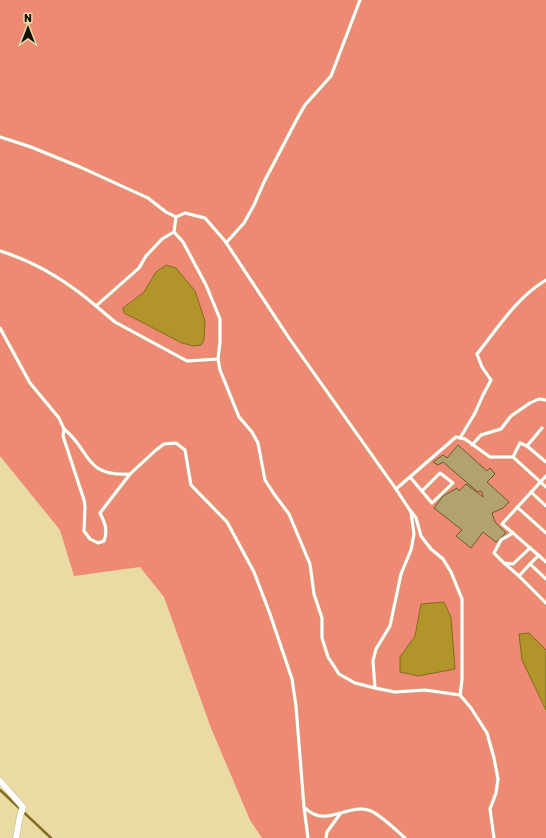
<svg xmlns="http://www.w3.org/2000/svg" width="546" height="838" font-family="Rubik,sans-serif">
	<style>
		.green { fill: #ee8973 }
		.water { fill: #b1942a; stroke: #826c1d }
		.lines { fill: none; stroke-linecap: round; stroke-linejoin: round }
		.stream { stroke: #826c1d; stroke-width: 2.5 }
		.building { fill: #b2a26f; stroke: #6a5b29 }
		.lane-casing { stroke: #c2b27e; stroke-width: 4 }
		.street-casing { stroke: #c2b27e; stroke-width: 7 }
		.lane { stroke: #fff; stroke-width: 3 }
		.street { stroke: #fff; stroke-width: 6 }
	</style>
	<rect width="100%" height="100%" fill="#eadaa4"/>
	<!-- green -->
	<path class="green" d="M0 0H546V838H262L250 820 211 728 164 597 140 567 74 576 60 530 0 456Z"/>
	<!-- water -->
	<g class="water">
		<path d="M166 265 176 268 195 291 205 321 204 340 201 345 194 346 182 343 124 313 123 308 144 292 156 272Z"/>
		<path d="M444 602 451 617 455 669 418 676 400 672V657L415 636 421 604Z"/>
		<path d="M529 633 546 650V710L522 660 519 634Z"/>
	</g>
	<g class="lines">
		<!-- stream -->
		<path class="stream" d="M0 790 51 838"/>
	</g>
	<!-- building -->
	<path class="building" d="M458 445 487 471 490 468 495 474 487 482 509 502 503 508 492 513 495 522 506 533 496 542 483 532 471 548 456 536 462 530 434 508 443 496 457 488 459 491 466 484 483 497 482 492 480 491 478 492 443 462 438 465 433 462 443 455 447 458Z"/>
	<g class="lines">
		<!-- lane casing -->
		<g class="lane-casing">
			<g id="lane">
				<path d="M0 137 31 147 80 167 148 198 166 212 176 217"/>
				<path d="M174 232 162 239 146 256 139 268 96 306 115 322 187 361 218 359"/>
				<path d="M226 243 244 223 254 205 264 182 297 119 305 105 331 76 360 0"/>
				<path d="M0 251C36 262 68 282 96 306"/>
				<path d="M0 328 30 383 59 418 64 429"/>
				<path d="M542 428 527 446 546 462"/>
				<path d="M460 438 475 413 483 395 491 380 482 367 477 354C498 328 516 298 546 280"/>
				<path d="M472 445 481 435 501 429 511 416 530 403 539 399 546 400"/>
				<path d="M513 457 520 443 527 446"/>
				<path d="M130 474C83 477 91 450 64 429L63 436 84 500 85 506 84 531 90 539 98 543 104 541C108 530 105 523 100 513L130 474 156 450 164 444 176 443 185 450 191 485 227 522 254 572 270 614 292 679 296 706 304 807"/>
				<path d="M410 477 432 503 453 483 440 473 422 491"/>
				<path d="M396 489 456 437 465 439 490 457H513L546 487"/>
				<path d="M531 492 546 506"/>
				<path d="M517 507 546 533"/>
				<path d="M513 533 502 524 546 476"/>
				<path d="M530 548 513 564 504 563 494 553 501 540 513 533C524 543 535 552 546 562"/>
				<path d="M539 555 530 564 546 579"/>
				<path d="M504 563 519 576"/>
				<path d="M530 564 519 576 546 603"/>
				<path d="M375 688 355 683 339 674 328 657 322 638V618L314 594 310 564 289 514 274 494 265 480 258 443 252 432 239 417 220 370 218 359 220 342V319L206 285 183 242 174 232 176 217 185 213 205 218 225 241 289 338 396 489 411 512 414 534 411 550 401 574 390 626 376 649 373 661 375 688 395 692 425 690 460 695 462 680V599L451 572 443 559 431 549 421 536 416 518 410 510"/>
				<path d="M460 695 471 708 487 733 494 758 498 779 496 793 490 809 494 838"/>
				<path d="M308 838 304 807C325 829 346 804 368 810 378 812 397 831 405 838"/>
				<path d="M326 838 327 832 340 814"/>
			</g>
		</g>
		<!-- street casing -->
		<g class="street-casing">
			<path id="street" d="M0 781 23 807 20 816 16 838"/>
		</g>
		<!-- lane -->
		<use href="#lane" class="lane"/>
		<!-- street -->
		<use href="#street" class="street"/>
	</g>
	<!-- north arrow -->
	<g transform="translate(28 28)" stroke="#eadaa4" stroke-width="3" paint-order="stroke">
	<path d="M0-3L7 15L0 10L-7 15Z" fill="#161000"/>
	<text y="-6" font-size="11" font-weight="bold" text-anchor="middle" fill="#161000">N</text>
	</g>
</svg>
